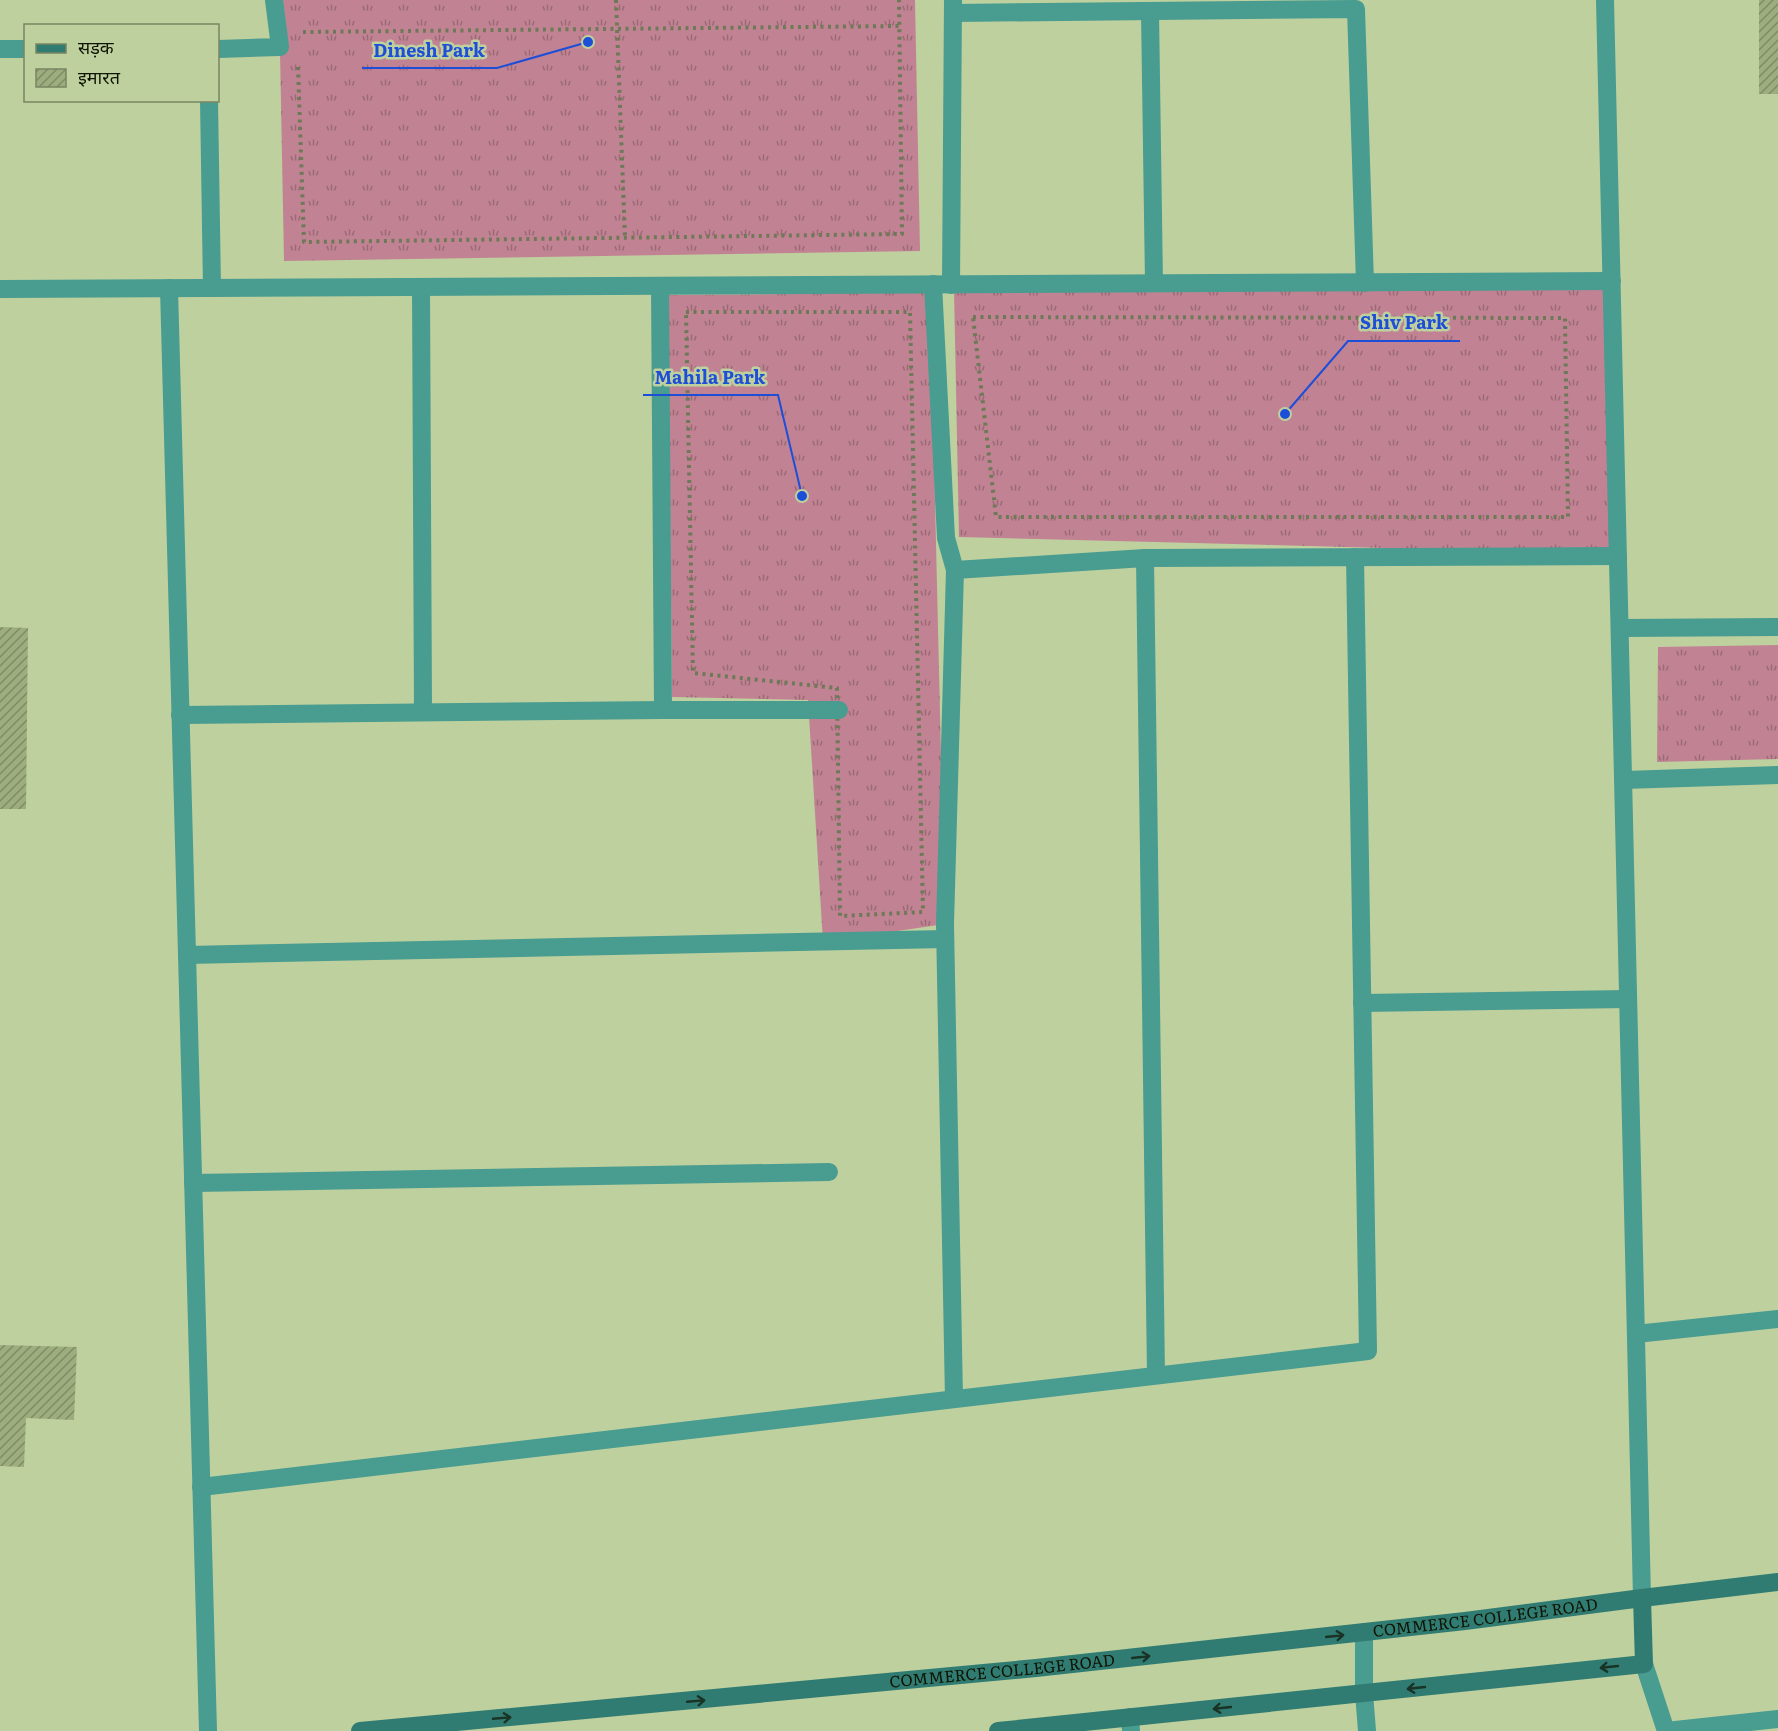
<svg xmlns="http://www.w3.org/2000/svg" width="1778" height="1731" font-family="Literata,'Noto Sans Devanagari',serif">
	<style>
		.grass { fill: url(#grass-tufts) }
		.building { fill: url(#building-hatch) }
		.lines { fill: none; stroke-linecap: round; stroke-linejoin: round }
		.path { stroke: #6e7957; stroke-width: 4; stroke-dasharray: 3 4.5; stroke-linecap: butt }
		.street { stroke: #489c90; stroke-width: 18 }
		.secondary { stroke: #317c72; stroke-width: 18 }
		.oneway { stroke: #193324 }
		.labels { text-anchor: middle; stroke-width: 5; stroke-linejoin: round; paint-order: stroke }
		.street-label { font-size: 16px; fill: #0f1403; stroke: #bfd09f }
		.leader { fill: none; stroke: #1d4ed8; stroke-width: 2 }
		.callout-dot { fill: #1d4ed8; stroke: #bfd09f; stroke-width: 2 }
		.callout-label { font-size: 18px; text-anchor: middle; font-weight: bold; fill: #1d4ed8; stroke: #bfd09f; stroke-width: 5; stroke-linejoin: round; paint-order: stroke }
	</style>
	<defs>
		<pattern id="grass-tufts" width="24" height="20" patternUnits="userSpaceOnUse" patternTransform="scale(1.5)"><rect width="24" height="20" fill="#c18393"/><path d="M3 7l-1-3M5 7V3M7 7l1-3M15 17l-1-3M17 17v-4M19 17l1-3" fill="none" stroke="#9b6a76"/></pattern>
		<pattern id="building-hatch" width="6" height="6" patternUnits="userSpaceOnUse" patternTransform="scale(1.5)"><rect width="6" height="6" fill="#9dad7e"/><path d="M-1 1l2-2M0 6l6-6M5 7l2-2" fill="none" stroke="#7e8c65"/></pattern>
	</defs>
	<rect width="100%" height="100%" fill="#bfd09f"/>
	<!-- grass -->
	<g class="grass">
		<path d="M279 0H915L920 251 284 261Z"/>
		<path d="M1609 283 1616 554 959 537 954 290Z"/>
		<path d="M930 288 945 924 823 942 808 700 672 697 668 295 793 294Z"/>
		<path d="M1778 645V759L1657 762 1658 647Z"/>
	</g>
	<!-- building -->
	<g class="building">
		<rect x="1759" y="0" width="19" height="94"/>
		<path d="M0 627 28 628 26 809H0Z"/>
		<path d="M0 1345 77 1347 74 1420 26 1418 24 1467 0 1466Z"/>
	</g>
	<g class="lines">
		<!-- path -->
		<g class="path">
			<path d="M616 0 625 238"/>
			<path d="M303 32 899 26"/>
			<path d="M298 67 304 242 902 234 899 0"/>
			<path d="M686 312H910L923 912 840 916 837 688 693 673Z"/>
			<path d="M973 317 1565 318 1568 517H996Z"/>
		</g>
		<!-- street -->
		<g class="street">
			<path d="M1605 0 1642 1598"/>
			<path d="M1150 11 1154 283"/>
			<path d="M953 13 1356 9 1365 283"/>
			<path d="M0 49H26"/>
			<path d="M218 49 280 47 274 0"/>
			<path d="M209 100 212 288"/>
			<path d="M933 284 946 538 955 570 945 924 954 1399"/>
			<path d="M951 285 953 0"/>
			<path d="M660 286 663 710"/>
			<path d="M421 287 423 712"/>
			<path d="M169 288 208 1731"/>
			<path d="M0 289 1612 281"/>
			<path d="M1145 558 1156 1375"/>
			<path d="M955 570 1145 558 1618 556"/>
			<path d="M1620 628 1778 627"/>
			<path d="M180 715 663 710H839"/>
			<path d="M1624 780 1778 775"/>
			<path d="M187 955 945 939"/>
			<path d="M1362 1003 1628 999"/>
			<path d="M193 1183 829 1172"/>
			<path d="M1636 1334 1778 1319"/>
			<path d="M201 1487 1368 1351 1355 557"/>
			<path d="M1364 1632V1693L1367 1731"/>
			<path d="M1644 1664 1666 1731 1778 1719"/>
			<path d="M1130 1717 1131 1731"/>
		</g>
		<!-- secondary -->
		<g class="secondary">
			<path id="s1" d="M360 1731 1036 1668 1465 1621 1642 1598 1778 1582"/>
			<path d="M998 1731 1644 1664 1642 1598"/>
		</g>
	</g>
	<!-- one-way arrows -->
	<defs><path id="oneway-shaft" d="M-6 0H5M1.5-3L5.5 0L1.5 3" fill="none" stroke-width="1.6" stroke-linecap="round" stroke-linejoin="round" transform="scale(1.5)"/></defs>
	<g class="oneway">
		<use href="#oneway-shaft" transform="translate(1335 1636) rotate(-6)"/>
		<use href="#oneway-shaft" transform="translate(1141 1657) rotate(-6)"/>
		<use href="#oneway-shaft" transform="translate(1609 1667) rotate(174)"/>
		<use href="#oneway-shaft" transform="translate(1416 1688) rotate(174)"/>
		<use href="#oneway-shaft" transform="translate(696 1701) rotate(-5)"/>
		<use href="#oneway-shaft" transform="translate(1222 1708) rotate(174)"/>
		<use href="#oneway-shaft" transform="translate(502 1718) rotate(-5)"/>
	</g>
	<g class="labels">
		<!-- street labels -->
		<g class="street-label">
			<text dy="6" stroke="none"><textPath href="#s1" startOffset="1131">COMMERCE COLLEGE ROAD</textPath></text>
			<text dy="6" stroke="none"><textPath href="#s1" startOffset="645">COMMERCE COLLEGE ROAD</textPath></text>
		</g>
	</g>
	<!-- callouts -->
	<path class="leader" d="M588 42L497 68H362M1285 414L1348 341H1460M802 496L778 395H643"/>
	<g class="callout-dot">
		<circle cx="588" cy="42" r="6"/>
		<circle cx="1285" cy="414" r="6"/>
		<circle cx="802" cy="496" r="6"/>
	</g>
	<g class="callout-label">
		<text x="429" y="57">Dinesh Park</text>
		<text x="1404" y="329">Shiv Park</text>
		<text x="710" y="384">Mahila Park</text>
	</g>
	<!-- legend -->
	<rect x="24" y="24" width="195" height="78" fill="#bfd09f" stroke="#798561" stroke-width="1.5"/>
	<rect x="36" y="44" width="30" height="9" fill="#317c72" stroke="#798561" stroke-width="1.5"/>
	<text x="78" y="54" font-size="18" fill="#0f1403">सड़क</text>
	<rect x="36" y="69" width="30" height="18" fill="url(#building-hatch)" stroke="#798561" stroke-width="1.5"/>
	<text x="78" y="84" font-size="18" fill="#0f1403">इमारत</text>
</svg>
